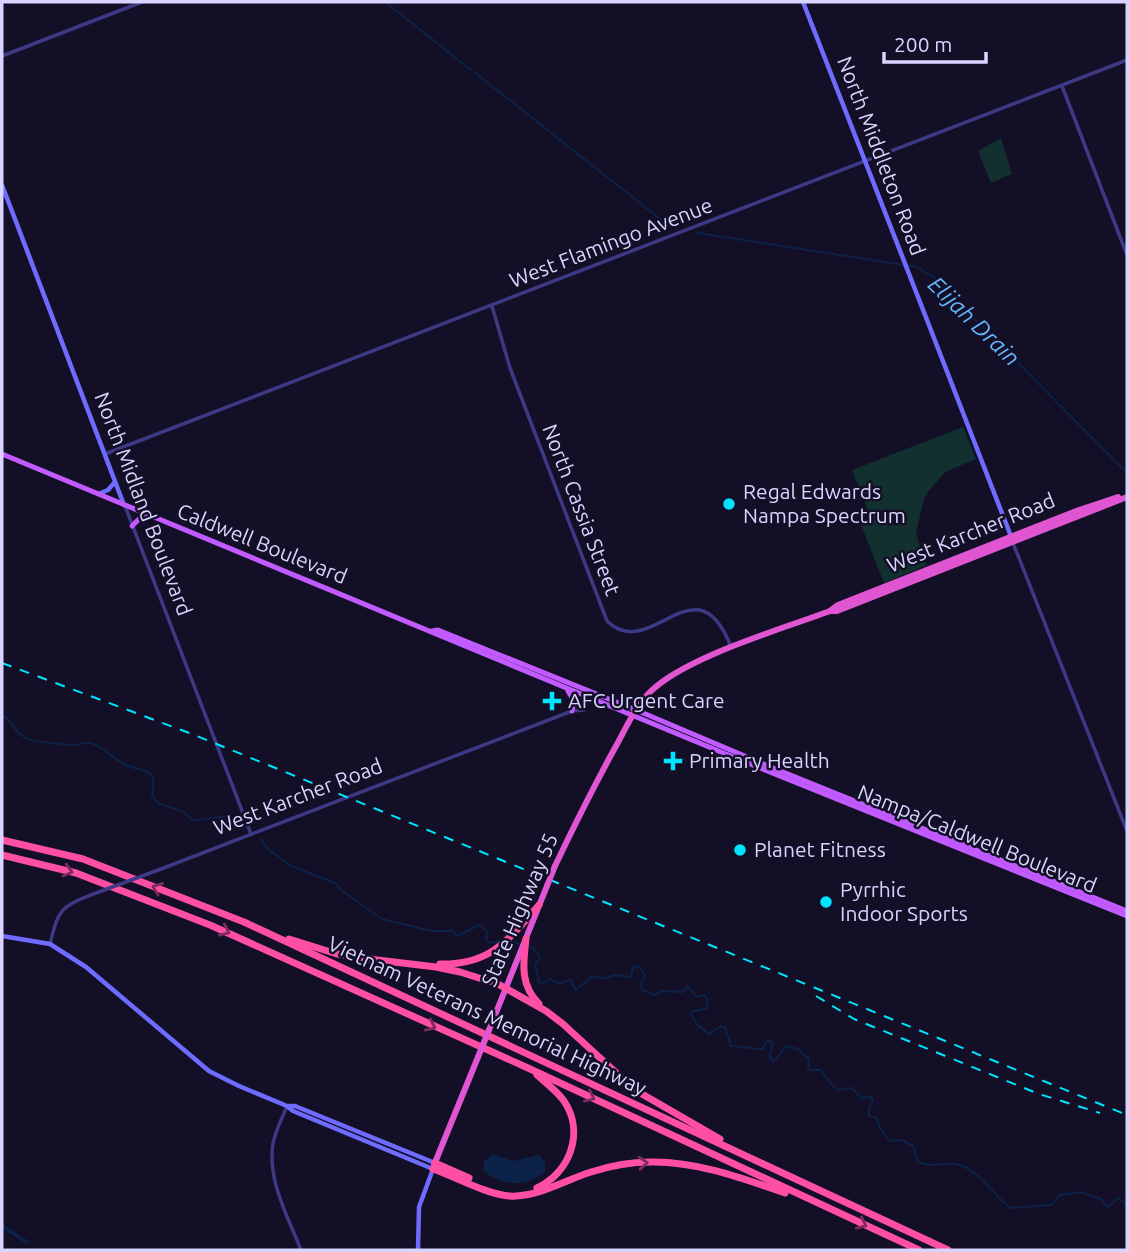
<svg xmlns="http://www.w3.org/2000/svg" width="1129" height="1252" font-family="Ubuntu,sans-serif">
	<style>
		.green { fill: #12302f }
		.water { fill: #0c2248 }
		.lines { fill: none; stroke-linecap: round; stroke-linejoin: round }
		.stream { stroke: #0c2248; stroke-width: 2 }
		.canal { stroke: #0c2248; stroke-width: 3.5 }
		.tertiary { stroke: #3d3a85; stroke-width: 3.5 }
		.secondary { stroke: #6f6bff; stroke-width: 4.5 }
		.primary { stroke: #c25bff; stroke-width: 5 }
		.trunk { stroke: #e055d1; stroke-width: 6 }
		.motorway { stroke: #ff4fa3; stroke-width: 7 }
		.rail { stroke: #00e5ff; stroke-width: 2; stroke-dasharray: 10 9; stroke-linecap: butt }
		.tertiary-bridge { stroke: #3d3a85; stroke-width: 3.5 }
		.trunk-bridge { stroke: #e055d1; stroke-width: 6 }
		.oneway { stroke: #7d2c5e }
		.poi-dot { fill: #00e5ff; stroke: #130f26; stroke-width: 2.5 }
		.labels { text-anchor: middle; stroke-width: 5; stroke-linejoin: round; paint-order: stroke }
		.street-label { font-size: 21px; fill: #d9d4ff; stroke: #130f26 }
		.poi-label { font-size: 21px; fill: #d9d4ff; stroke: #130f26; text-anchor: start }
		.water-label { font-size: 23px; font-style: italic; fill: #62b6ff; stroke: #130f26 }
	</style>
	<rect width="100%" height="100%" fill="#130f26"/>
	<!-- green -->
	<g class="green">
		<path d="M1001 138 1012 174 991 183 978 151Z"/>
		<path d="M963 427 976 459 945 472 927 493 923 502 916 534 927 565 884 583 861 525 872 520 852 470Z"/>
	</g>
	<!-- water -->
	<path class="water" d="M493 1154 513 1161 539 1155 545 1162V1171C529 1187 501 1187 484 1171V1161Z"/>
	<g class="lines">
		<!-- stream -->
		<g class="stream">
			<path d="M385 2 471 70"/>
			<path d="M474 72 664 222 671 225"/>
			<path d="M698 233 917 267 933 277 1127 473"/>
			<path d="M2 716 6 717C11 723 17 733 24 737 33 743 62 744 73 745 79 745 84 742 90 743 104 746 110 757 122 763 144 775 158 763 152 797L160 804 182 811 193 820C211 821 233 807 243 830"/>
			<path d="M261 839 268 849 291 866 335 883 341 890 382 919 431 931H453L457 936 479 925 488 932 486 940 490 943 500 941"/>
			<path d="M509 941 521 944"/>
			<path d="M529 946 536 951 540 959 535 964 539 982 542 984 550 979 560 984 570 979 576 990 591 977 604 978 615 975 631 977 633 968 636 966 640 967 645 976 641 982 642 990 655 995 662 991 683 992 688 986 697 997 705 995 708 1003 707 1008 691 1012C692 1022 702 1029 709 1034L721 1026 725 1027 731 1046C742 1046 751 1049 762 1049L767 1041H771L773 1045 769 1056 774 1062 786 1046 798 1049 809 1059 808 1070H820C827 1076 830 1084 837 1090L852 1088 861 1098 871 1097 873 1101 869 1108V1116L877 1118 879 1127 890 1141 902 1140 913 1146 918 1162C934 1168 942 1162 955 1164 980 1169 992 1194 1010 1208L1050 1205 1053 1204 1059 1195 1080 1192 1101 1199 1108 1207 1118 1198 1127 1204"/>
		</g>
		<!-- canal -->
		<path class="canal" d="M2 1226 27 1242"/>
		<!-- tertiary -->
		<g class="tertiary">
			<path d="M2 56 142 2"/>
			<path d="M1062 86 1127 255"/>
			<path d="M492 306 510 368 607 621C651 664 696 557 731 647"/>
			<path d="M105 454 1127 60"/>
			<path d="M125 506 251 834"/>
			<path d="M1013 543 1127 831"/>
			<path d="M161 869 572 711 584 710"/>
			<path d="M50 944C59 907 61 907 96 893"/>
			<path d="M287 1106C282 1118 276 1130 273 1143 267 1180 288 1217 301 1250"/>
		</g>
		<!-- secondary -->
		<g class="secondary">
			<path d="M803 2C874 181 942 360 1012 539"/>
			<path d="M2 185 124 505"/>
			<path d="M98 494 108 490 115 482"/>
			<path d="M2 936 50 944 86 967 209 1071 239 1086 287 1106 293 1111 433 1169 419 1207 418 1250"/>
			<path d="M288 1106H295L435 1163"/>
		</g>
		<!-- primary -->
		<g class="primary">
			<path d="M2 454 738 759 1127 916"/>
			<path d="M132 526 141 517 146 516"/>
			<path d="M432 631 438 630 636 710 773 768 1127 911"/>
			<path d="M568 691 574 701 572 711"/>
		</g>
		<!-- trunk -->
		<g class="trunk">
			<path d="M830 611 838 605 1079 510 1118 497"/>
			<path d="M555 866C574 826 594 786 616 746 626 728 635 707 650 692 685 657 782 629 830 611H837L1127 497"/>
			<path d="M489 1030 547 886"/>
			<path d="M434 1165 478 1057"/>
		</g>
		<!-- motorway -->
		<g class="motorway">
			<path d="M2 840 83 859 244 922 948 1250"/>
			<path d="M2 855 76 873 210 925 528 1068 919 1250"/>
			<path d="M289 939 337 954 372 959"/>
			<path d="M526 939C523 964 520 985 539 1004"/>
			<path d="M369 959 436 967 460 972 498 984 546 1011 563 1024 635 1090 720 1139"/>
			<path d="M440 964C491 965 508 940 539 905"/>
			<path d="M537 1075C546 1083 557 1091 564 1101 585 1132 570 1173 537 1188"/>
			<path d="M435 1163 469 1178"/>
			<path d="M433 1169C456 1177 486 1194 509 1196 537 1198 565 1180 591 1172 610 1166 630 1162 650 1162 696 1161 742 1178 785 1193"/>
		</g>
		<!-- rail -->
		<g class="rail">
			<path d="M2 663 192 734 1127 1115"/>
			<path d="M816 996 854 1019 1039 1094 1100 1113"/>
		</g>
		<!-- tertiary-bridge -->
		<path class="tertiary-bridge" d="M96 893 161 869"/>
		<!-- trunk-bridge -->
		<g class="trunk-bridge">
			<path d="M547 886 555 866"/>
			<path d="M478 1057 489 1030"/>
		</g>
	</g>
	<!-- one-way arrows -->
	<defs><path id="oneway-chevron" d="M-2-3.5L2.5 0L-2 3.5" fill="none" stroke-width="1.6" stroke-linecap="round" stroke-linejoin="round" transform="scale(1.75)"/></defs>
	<g class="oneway">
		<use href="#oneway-chevron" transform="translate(68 871) rotate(15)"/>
		<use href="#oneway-chevron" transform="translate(157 888) rotate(-159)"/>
		<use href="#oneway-chevron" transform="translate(225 931) rotate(25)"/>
		<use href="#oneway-chevron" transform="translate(431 1026) rotate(24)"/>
		<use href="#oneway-chevron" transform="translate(590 1097) rotate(25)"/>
		<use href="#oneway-chevron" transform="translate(643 1163) rotate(-4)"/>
		<use href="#oneway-chevron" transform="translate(862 1224) rotate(25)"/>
	</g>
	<!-- markers -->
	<g class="poi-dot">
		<circle cx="729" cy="504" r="7"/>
		<path d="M548.5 690.5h7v7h7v7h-7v7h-7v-7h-7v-7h7z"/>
		<path d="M669.5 750.5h7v7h7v7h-7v7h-7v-7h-7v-7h7z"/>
		<circle cx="740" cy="850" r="7"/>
		<circle cx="826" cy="902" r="7"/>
	</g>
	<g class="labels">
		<!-- street labels -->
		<g class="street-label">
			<text transform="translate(881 156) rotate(69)" y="7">North Middleton Road</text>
			<text transform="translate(611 243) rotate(-21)" y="7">West Flamingo Avenue</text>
			<text transform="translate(143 504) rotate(69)" y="7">North Midland Boulevard</text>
			<text transform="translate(581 510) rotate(69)" y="7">North Cassia Street</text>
			<text transform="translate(971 533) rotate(-22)" y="7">West Karcher Road</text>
			<text transform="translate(262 544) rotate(22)" y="7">Caldwell Boulevard</text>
			<text transform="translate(298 797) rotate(-21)" y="7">West Karcher Road</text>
			<text transform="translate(977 839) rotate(22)" y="7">Nampa/Caldwell Boulevard</text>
			<text transform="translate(520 910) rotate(-67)" y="7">State Highway 55</text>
			<text transform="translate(487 1016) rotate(25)" y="7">Vietnam Veterans Memorial Highway</text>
		</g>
		<!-- poi labels -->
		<g class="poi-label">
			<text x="743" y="499">Regal Edwards<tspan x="743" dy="24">Nampa Spectrum</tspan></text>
			<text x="568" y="708">AFC Urgent Care</text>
			<text x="689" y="768">Primary Health</text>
			<text x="754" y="857">Planet Fitness</text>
			<text x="840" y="897">Pyrrhic<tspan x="840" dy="24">Indoor Sports</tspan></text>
		</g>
		<!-- water labels -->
		<g class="water-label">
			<text transform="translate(974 321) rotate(44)" y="8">Elijah Drain</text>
		</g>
	</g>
	<!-- border -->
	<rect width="1129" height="1252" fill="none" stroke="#d9d4ff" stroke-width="7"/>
	<!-- scale -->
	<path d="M884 52v10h102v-10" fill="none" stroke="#d9d4ff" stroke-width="3.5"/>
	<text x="894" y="52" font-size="21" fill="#d9d4ff" stroke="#130f26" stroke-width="5" paint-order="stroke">200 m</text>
</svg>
